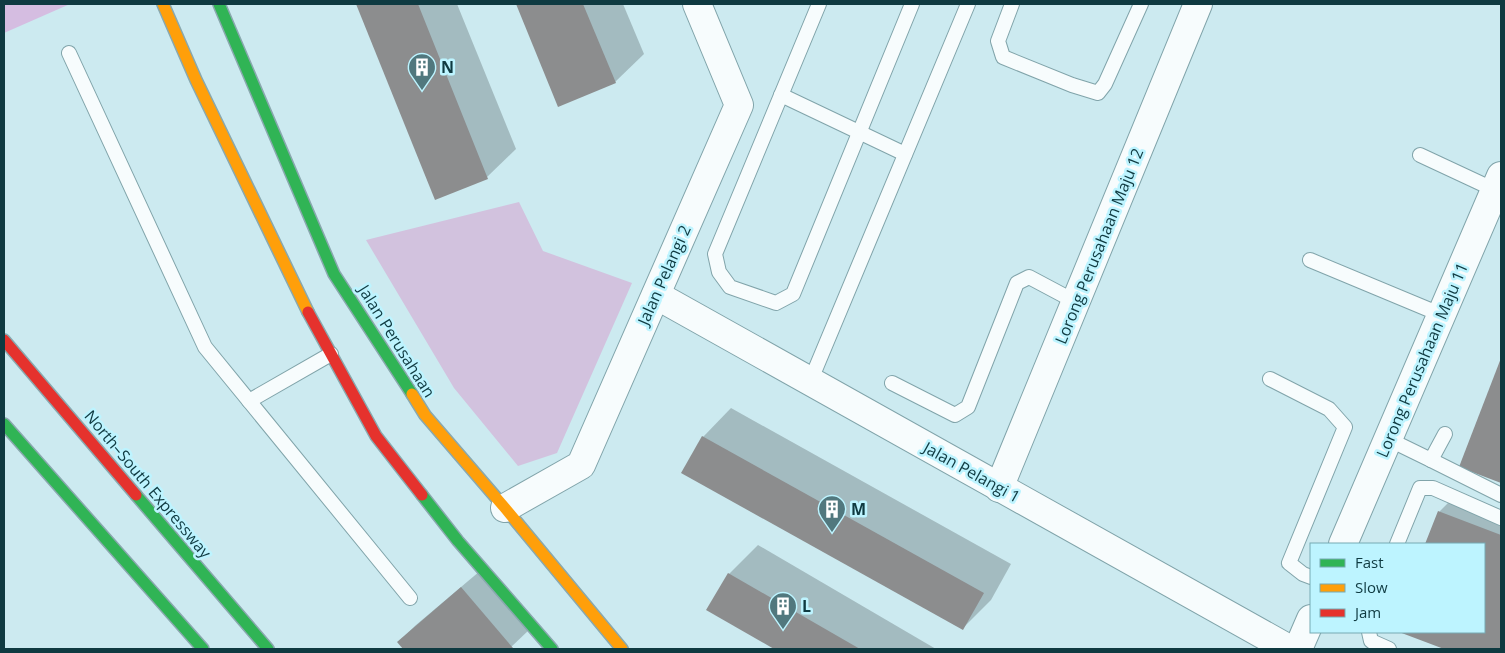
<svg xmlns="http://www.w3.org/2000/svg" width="1505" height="653" font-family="'Open Sans',sans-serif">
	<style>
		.green { fill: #d2c2de }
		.forest { fill: #d5bde1 }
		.shadow { fill: #0003 }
		.building { fill: #8c8d8e }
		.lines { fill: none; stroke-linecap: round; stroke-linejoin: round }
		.lane-casing { stroke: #81a4aa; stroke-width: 16 }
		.street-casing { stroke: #81a4aa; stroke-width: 30 }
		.fast-casing { stroke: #89a8ae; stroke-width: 14 }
		.slow-casing { stroke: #89a8ae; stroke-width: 14 }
		.jam-casing { stroke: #89a8ae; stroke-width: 14 }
		.lane { stroke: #f7fcfd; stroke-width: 14 }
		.street { stroke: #f7fcfd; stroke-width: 28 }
		.fast { stroke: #30b455; stroke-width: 11 }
		.slow { stroke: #ff9f0a; stroke-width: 11 }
		.jam { stroke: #e5322d; stroke-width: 11 }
		.labels { text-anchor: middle; stroke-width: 5; stroke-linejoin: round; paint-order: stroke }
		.poi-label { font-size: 16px; font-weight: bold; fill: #0f3a41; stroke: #bdf4ff; text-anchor: start }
		.street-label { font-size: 16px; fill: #0f3a41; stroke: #bdf4ff }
	</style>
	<rect width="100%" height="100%" fill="#cceaf0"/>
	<!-- green -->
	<path class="green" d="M519 202 543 251 632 283 557 453 518 466 454 388 366 240Z"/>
	<!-- forest -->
	<path class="forest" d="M4 4H70L4 33Z"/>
	<!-- shadow -->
	<g class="shadow">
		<path d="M357 4H457L516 149 487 177 436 198Z"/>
		<path d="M517 4H623L644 54 615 82 559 105Z"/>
		<path d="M1501 361V482L1460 466Z"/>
		<path d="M731 408 1011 564 991 600 963 628 703 437Z"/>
		<path d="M1457 494 1501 511V649H1448L1402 632H1484V544H1427L1440 511Z"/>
		<path d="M758 545 936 649H776L708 609 729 574Z"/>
		<path d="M480 571 530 629 509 649H404L398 642 416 625Z"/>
	</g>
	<!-- building -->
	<g class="building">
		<path d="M356 4H418L488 179 435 200Z"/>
		<path d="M516 4H583L616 83 558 107Z"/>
		<path d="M1501 358V483L1459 467Z"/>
		<path d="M702 436 984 593 963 630 681 473Z"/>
		<path d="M1438 511 1501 535V649H1444L1399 632H1484V544H1425Z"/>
		<path d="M728 573 860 649H774L706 610Z"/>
		<path d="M461 587 513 648 511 649H403L397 642Z"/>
	</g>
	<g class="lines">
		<!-- lane casing -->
		<g class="lane-casing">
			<g id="lane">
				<path d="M819 4 715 254 719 272 730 287 776 303 793 294 912 4"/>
				<path d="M1012 4 998 41 1003 57 1072 85 1098 93 1105 84 1141 4"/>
				<path d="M69 53 205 347 410 598"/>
				<path d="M781 95 905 154"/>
				<path d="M1420 155 1495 190"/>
				<path d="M1310 260 1442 315"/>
				<path d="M1270 379 1329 409 1345 427 1289 563 1303 574 1311 577"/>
				<path d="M810 382 968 4"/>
				<path d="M892 383 955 415 968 407 1017 283 1029 277 1076 302"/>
				<path d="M249 401 331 354"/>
				<path d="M1388 439 1431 460 1445 434"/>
				<path d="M1431 460 1501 495"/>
				<path d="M1397 544 1420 488H1433L1501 518"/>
				<path d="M1369 632 1371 641 1389 649"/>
			</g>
		</g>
		<!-- street casing -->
		<g class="street-casing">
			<g id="street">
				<path d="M656 295 1289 649"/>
				<path d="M999 488 1198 4"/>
				<path d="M505 508 581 465 739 105 697 4"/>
				<path d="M1343 544 1501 176"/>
				<path d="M1298 649 1311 619"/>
			</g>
		</g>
		<!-- fast casing -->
		<g class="fast-casing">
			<g id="fast">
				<path d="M219 4 334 274 412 394"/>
				<path d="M4 424 203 649"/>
				<path d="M136 495 268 649"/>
				<path d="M422 495 458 541 552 649"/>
			</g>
		</g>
		<!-- slow casing -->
		<g class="slow-casing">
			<g id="slow">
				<path d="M163 4 196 80 308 312"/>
				<path d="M412 394 425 415 505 508 622 649"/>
			</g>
		</g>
		<!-- jam casing -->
		<g class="jam-casing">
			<g id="jam">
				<path d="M308 312 376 436 422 495"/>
				<path d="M4 340 136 495"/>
			</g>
		</g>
		<!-- lane -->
		<use href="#lane" class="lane"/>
		<!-- street -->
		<use href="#street" class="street"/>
		<!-- fast -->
		<use href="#fast" class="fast"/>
		<!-- slow -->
		<use href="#slow" class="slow"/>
		<!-- jam -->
		<use href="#jam" class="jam"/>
	</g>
	<!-- icons -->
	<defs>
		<g id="building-pin" transform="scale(1.4375)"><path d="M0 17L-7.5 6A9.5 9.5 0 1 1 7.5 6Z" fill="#51787e" stroke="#bdf4ff"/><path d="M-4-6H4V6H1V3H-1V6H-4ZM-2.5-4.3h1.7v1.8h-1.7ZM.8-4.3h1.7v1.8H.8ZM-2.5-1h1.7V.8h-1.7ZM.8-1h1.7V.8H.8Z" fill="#fff"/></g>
	</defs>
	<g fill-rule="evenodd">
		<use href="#building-pin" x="422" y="67"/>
		<use href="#building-pin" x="832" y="509"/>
		<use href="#building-pin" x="783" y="606"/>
	</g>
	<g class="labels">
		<!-- poi labels -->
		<g class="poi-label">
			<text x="441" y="73">N</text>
			<text x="851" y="515">M</text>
			<text x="802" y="612">L</text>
		</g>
		<!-- street labels -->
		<g class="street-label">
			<text transform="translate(1099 246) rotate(-68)" y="6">Lorong Perusahaan Maju 12</text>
			<text transform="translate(664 275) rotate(-66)" y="6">Jalan Pelangi 2</text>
			<text transform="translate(397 341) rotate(58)" y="6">Jalan Perusahaan</text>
			<text transform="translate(1422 360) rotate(-67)" y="6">Lorong Perusahaan Maju 11</text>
			<text transform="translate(972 472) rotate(29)" y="6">Jalan Pelangi 1</text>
			<text transform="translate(148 484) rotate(50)" y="6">North–South Expressway</text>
		</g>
	</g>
	<!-- border -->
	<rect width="1505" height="653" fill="none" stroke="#0f3a41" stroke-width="10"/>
	<!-- legend -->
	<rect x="1310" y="543" width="175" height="90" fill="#bdf4ff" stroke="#77aab3"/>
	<rect x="1320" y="559" width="25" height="8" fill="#30b455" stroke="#77aab3"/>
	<text x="1355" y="568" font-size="15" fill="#0f3a41">Fast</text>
	<rect x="1320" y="584" width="25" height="8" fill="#ff9f0a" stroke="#77aab3"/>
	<text x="1355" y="593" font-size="15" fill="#0f3a41">Slow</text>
	<rect x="1320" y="609" width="25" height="8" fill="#e5322d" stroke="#77aab3"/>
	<text x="1355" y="618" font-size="15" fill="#0f3a41">Jam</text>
</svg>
